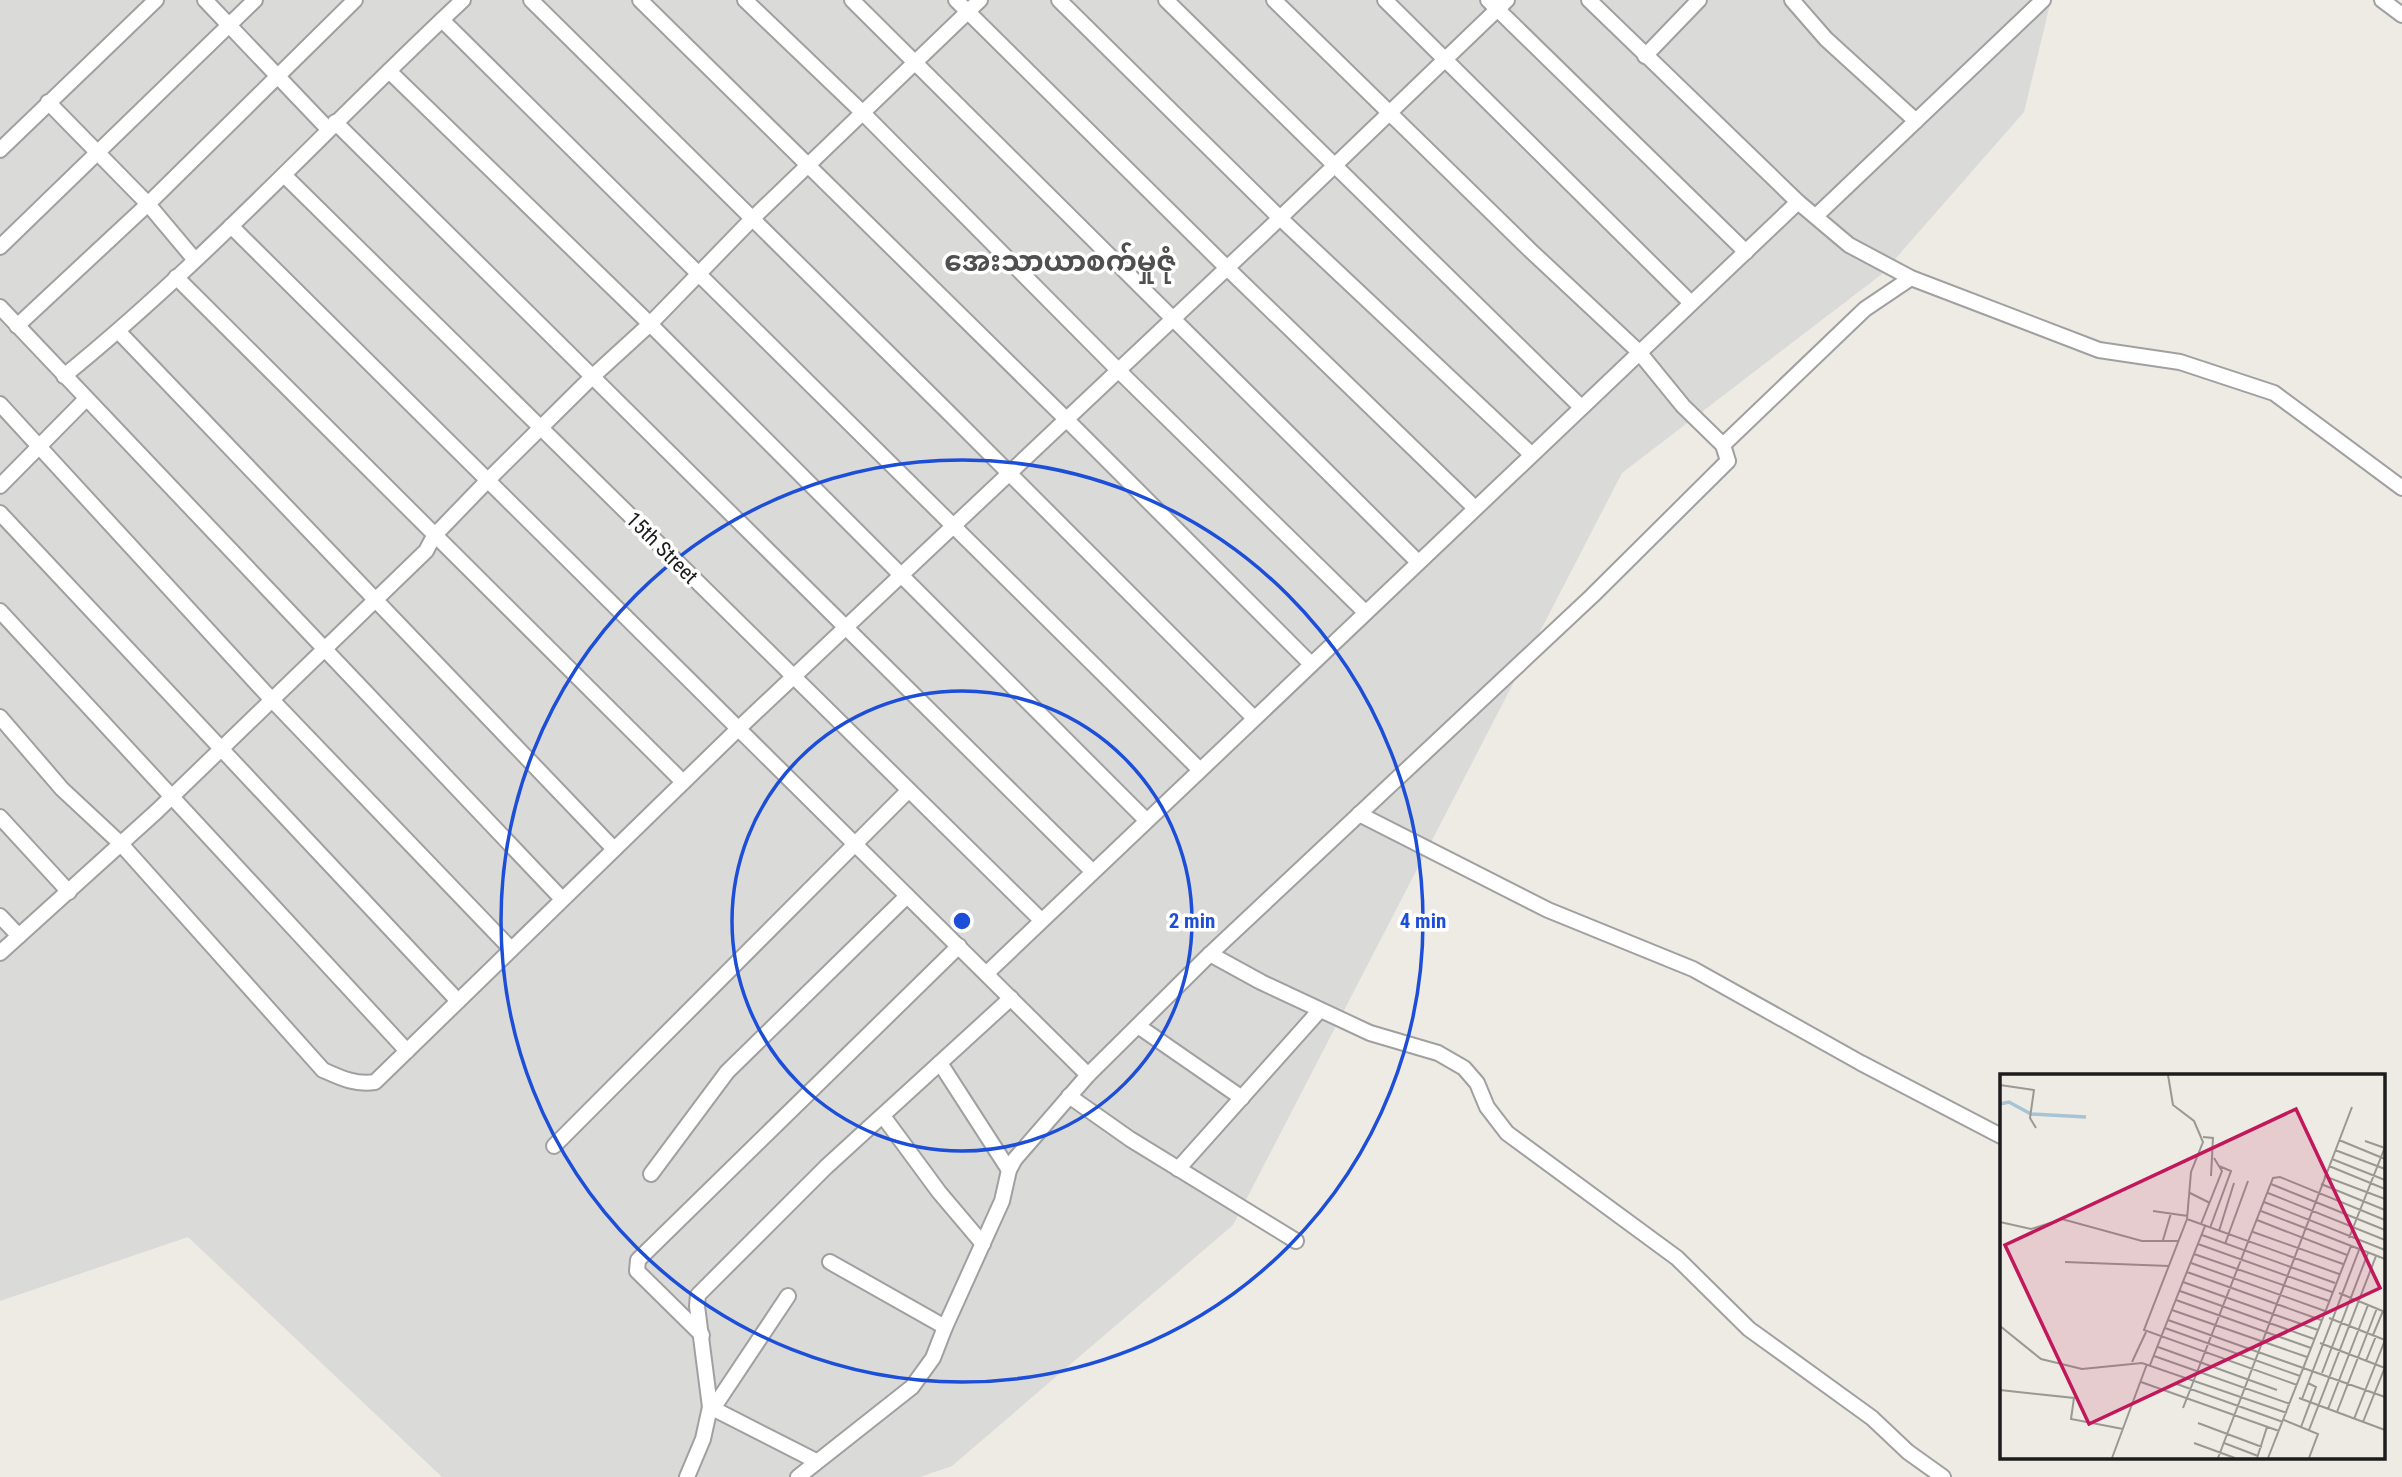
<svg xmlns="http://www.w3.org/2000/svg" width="2402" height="1477" font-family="'Roboto Condensed','Noto Sans Myanmar',sans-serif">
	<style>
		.residential { fill: #dadad9 }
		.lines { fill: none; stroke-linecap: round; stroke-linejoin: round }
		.minor-casing { stroke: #a0a0a0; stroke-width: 18 }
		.minor { stroke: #fff; stroke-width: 14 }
		.ring { fill: none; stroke: #1d4ed8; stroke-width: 3.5 }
		.labels { text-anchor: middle; stroke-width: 7; stroke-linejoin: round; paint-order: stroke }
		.street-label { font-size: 21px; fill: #1c1c1c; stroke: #fff }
		.district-label { font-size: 28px; font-weight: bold; fill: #4f4f4f; stroke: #fff }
		.inset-river { fill: none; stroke: #a7c4d6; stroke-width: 3.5 }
		.inset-road { fill: none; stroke: #999893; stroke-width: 2 }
		.view { fill: #c2185b; fill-opacity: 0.15; stroke: #c2185b; stroke-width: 3.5 }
		.inset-edge { fill: none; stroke: #1c1c1c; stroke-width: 3.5 }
		.centre { fill: #1d4ed8; stroke: #fff; stroke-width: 3.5 }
		.ring-label { font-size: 21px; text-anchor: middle; font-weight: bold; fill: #1d4ed8; stroke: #fff; stroke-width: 7; stroke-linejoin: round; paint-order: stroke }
	</style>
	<rect width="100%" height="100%" fill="#edebe3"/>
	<!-- residential -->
	<path class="residential" d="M0 0H2051L2024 112 1882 274 1622 473 1233 1225 952 1466 920 1477H442L188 1237 0 1301Z"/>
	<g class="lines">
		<!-- minor casing -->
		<g class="minor-casing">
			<g id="minor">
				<path d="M205 0 328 129"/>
				<path d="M531 0 949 413 1254 718"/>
				<path d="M640 0 1066 419 1311 664"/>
				<path d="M745 0 862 112 1118 370 1365 612"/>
				<path d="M852 0 1418 562"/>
				<path d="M956 0 1226 267 1475 508"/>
				<path d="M1059 0 1280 218 1531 454"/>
				<path d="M1166 0 1581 407"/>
				<path d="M1385 0 1691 303"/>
				<path d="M1488 0 1746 252"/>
				<path d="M1589 0 1798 202 1849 245 1911 278 2099 350 2180 362 2274 393 2402 488"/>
				<path d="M1792 0 1826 39 1916 121"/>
				<path d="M2382 0 2402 15"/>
				<path d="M442 20 1199 769"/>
				<path d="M1645 56 1699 0"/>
				<path d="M389 71 650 324 1146 820"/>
				<path d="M48 102 148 204 195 260"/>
				<path d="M335 122 1092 871"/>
				<path d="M0 150 156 0"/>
				<path d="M284 175 1041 920"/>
				<path d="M1816 216 2043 0"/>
				<path d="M231 226 1088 1075"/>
				<path d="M0 247 255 0"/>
				<path d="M176 277 683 782"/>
				<path d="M0 307 562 899"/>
				<path d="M17 326 148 204 355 0"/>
				<path d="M119 332 614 849"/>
				<path d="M64 376C206 261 329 125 463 0"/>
				<path d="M0 404 272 700 511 949"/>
				<path d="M1723 445 1865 309 1911 278"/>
				<path d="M0 486 86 399"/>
				<path d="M0 513 458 1001"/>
				<path d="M0 611 407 1051"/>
				<path d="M0 717 62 789 121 844 323 1070C341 1078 355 1085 375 1082L738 729 1280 218 1507 0"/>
				<path d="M1359 814 1548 910 1693 969 1861 1063 2001 1136"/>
				<path d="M0 817 69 892"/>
				<path d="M0 916 19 936"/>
				<path d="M0 953 157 811 426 551 434 536 489 479 592 377 650 324 752 219 980 0"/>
				<path d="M1210 954 1261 982 1370 1033 1438 1053 1464 1068 1477 1083 1487 1107 1507 1133 1677 1258 1749 1329 1872 1418 1908 1452 1943 1477"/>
				<path d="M987 973 1798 202"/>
				<path d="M1138 1026 1242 1098"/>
				<path d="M940 1063 1009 1170"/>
				<path d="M1069 1096 1130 1139 1296 1241"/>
				<path d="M883 1116 939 1192 983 1244"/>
				<path d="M554 1146 908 791"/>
				<path d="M1178 1169 1320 1010"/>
				<path d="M651 1174 727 1072 907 896"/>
				<path d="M830 1262 945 1327"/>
				<path d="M702 1335 637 1271 638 1260 959 946"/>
				<path d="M710 1407 718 1401 788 1296"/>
				<path d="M710 1407 816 1461"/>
				<path d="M687 1477 703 1439 710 1407 697 1306 698 1295 826 1167 1011 998"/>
				<path d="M798 1477 912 1387 933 1358 945 1327 1002 1201 1009 1170 1015 1159 1088 1075 1210 954 1592 596 1728 461 1723 445 1683 406 1639 352 1532 252 1274 0"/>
			</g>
		</g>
		<!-- minor -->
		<use href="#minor" class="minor"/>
	</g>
	<!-- distance rings -->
	<g class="ring">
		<circle cx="962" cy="921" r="230"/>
		<circle cx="962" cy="921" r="461"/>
	</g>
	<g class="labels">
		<!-- street labels -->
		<g class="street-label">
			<text transform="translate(662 548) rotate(45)" y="7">15th Street</text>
		</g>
		<!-- district labels -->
		<g class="district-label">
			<text x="1060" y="271">အေးသာယာစက်မှုဇုံ</text>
		</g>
	</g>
	<!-- overview -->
	<g transform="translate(2000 1074)">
		<rect width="385" height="385" fill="#edebe3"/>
		<path class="inset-river" d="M0 30 9 28 31 40 86 43"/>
		<path class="inset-road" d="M168 1 173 31 194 47 203 68 191 98 187 145 144 256 297 311M0 11 34 16 30 44 36 54M203 63 213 64 211 102M339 66 385 85M365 67 385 74M335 76 385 95M332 85 385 106M329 92 385 115M324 102 385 125M271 110 385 156M321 110 385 136M190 119 210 129M268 119 385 166M264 128 385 176M153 137 188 142M261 137 385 185M187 145 339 200M257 146 347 181M0 148 31 155 62 145 142 167H179M201 150 222 97 214 84M210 154 231 97 219 92M219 157 234 109M253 158 343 190M202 161 335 209M349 164 385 73M163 166 171 139M198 170 332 218M225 170 248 107M194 180 329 227M65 188 169 192M191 189 325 237M187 198 321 246M183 208 318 256M180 217 314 265M339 219 385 238M176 226 311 274M172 236 307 283M329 244 385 266M168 246 385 323M0 252 41 285 82 295 142 289 287 339M165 254 300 302M373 261 383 237M320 269 385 294M158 273 277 316M154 282 290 330M366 287 376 262M132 288 146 258M150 291 205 152M322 299 368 179M141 308 279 357M174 309 283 348M0 316 74 324 71 345 123 355M299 324 385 356M302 325 359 176M183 334 273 104 280 103 385 146M328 335 368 231M337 338 377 234M354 345 385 266M284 346 318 360 309 384M363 348 385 293M198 349 262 373M301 353 316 313 308 309M309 356 376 182M194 369 235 384M224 369 258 382M112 384 147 290M218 384 352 33M257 384 267 353M268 384 351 172"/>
		<path class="view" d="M296 35 380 214 89 350 5 171Z"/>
		<rect width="385" height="385" class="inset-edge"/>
	</g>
	<circle cx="962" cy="921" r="10" class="centre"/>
	<g class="ring-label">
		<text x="1192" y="928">2 min</text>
		<text x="1423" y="928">4 min</text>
	</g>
</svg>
